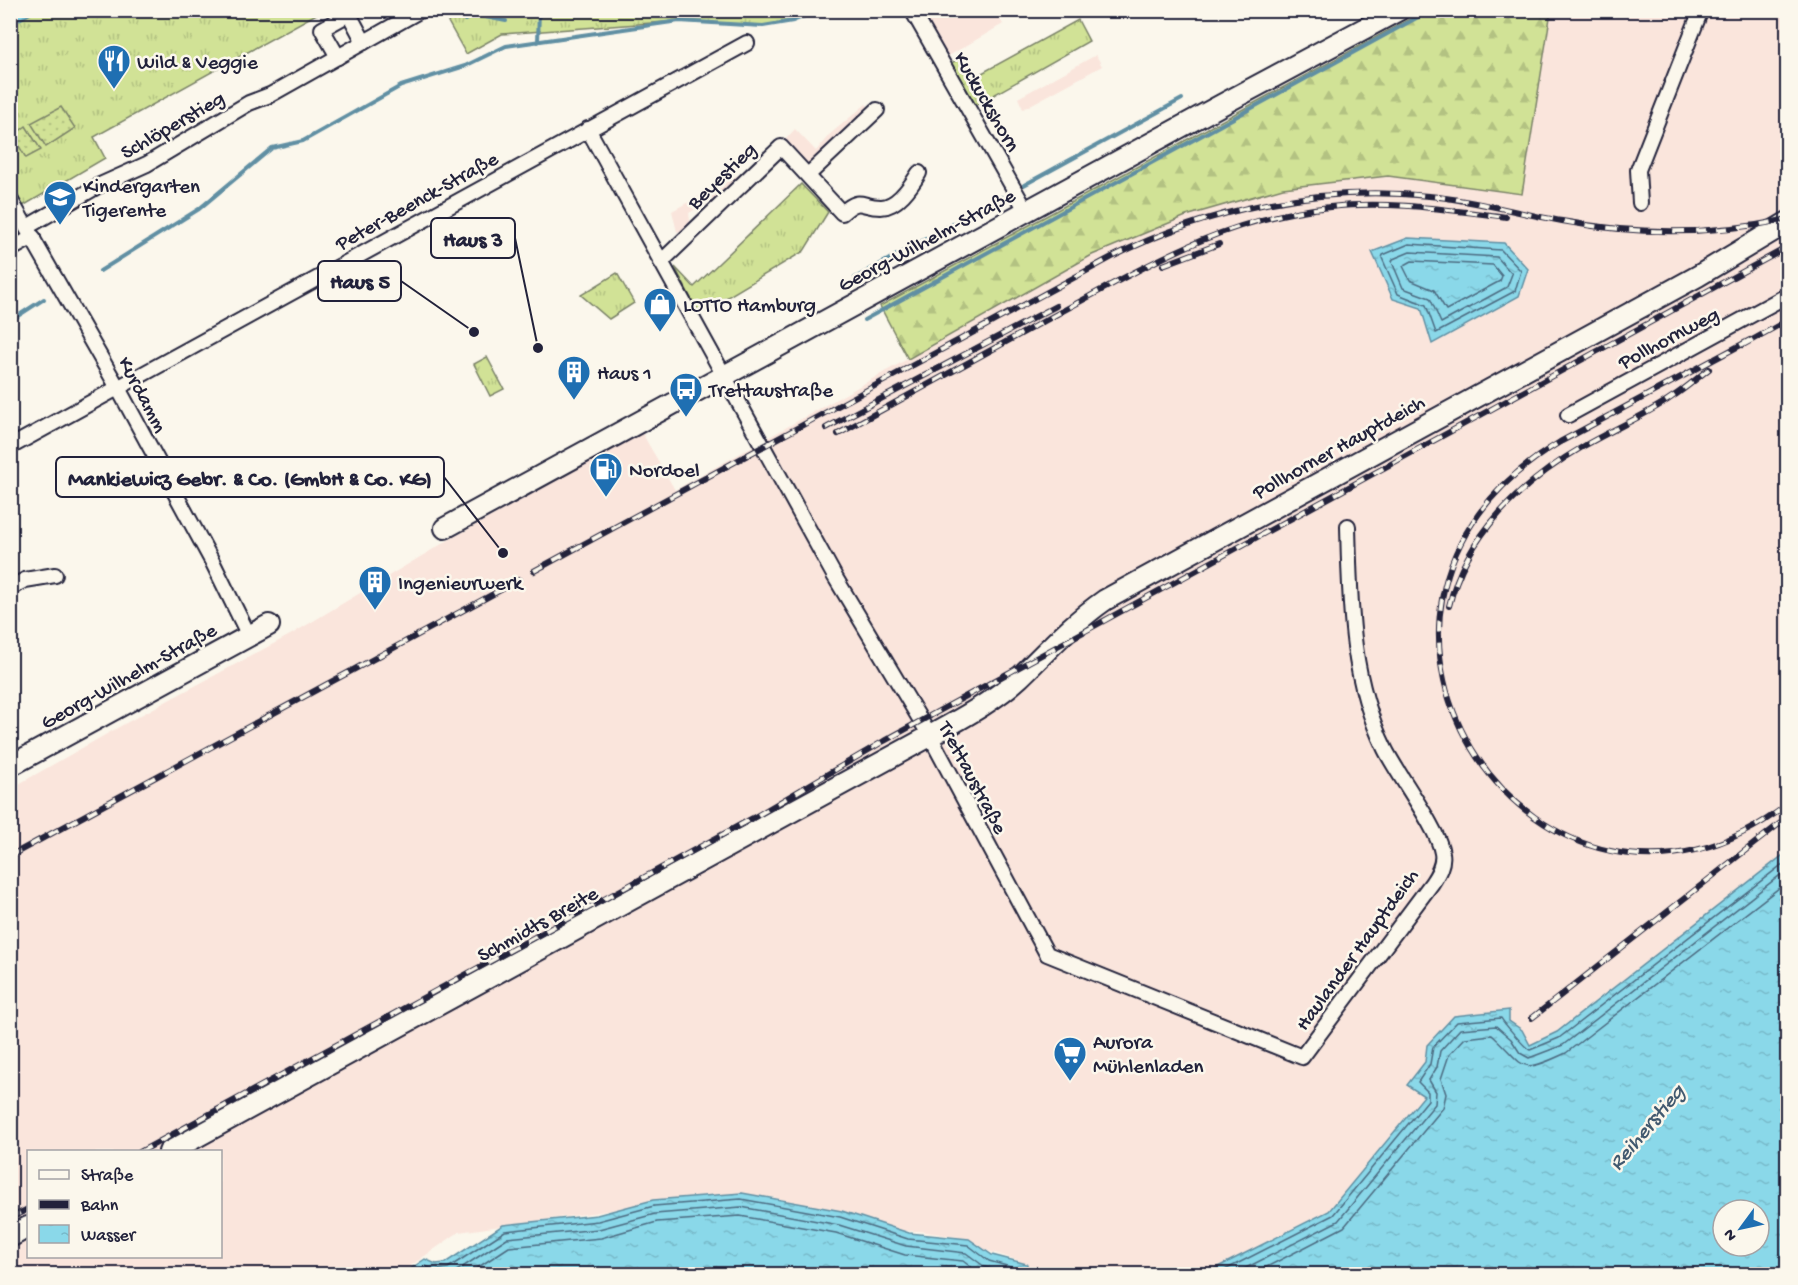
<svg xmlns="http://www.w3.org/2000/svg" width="1798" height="1285" font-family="'Gochi Hand',sans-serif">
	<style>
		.built { fill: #fae5dc; fill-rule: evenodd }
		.grass { fill: url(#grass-tufts); stroke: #7a8268; stroke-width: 1.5 }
		.forest { fill: url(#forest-firs); stroke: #7a8268; stroke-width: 1.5 }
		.garden { fill: url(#garden-dots); stroke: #7a8268; stroke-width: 1.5 }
		.water { fill: url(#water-ripples); stroke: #608fa3; stroke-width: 1.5; fill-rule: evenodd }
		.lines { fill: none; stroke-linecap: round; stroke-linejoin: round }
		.shore { stroke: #4c6b81; stroke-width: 1.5 }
		.stream { stroke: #608fa3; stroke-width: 4 }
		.minor-casing { stroke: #22223b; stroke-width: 18 }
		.secondary-casing { stroke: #22223b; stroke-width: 24 }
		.minor { stroke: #fbf7ec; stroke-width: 14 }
		.secondary { stroke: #fbf7ec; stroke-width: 20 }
		.rail-casing { stroke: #22223b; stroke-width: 6 }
		.rail { stroke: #fbf7ec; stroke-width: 4; stroke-dasharray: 11; stroke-linecap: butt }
		.labels { text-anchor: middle; stroke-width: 5; stroke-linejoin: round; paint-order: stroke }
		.poi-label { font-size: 21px; fill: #22223b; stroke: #fbf7ec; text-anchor: start }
		.street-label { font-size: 21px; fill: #22223b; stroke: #fbf7ec }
		.water-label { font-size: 22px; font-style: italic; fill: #41596f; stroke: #fbf7ec }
		.leader { fill: none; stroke: #22223b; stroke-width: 2 }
		.callout-dot { fill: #22223b; stroke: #fbf7ec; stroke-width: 2 }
		.callout { fill: #fbf7ec; stroke: #22223b; stroke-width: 2 }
		.callout-label { font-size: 22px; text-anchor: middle; font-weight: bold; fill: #22223b }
	</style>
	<defs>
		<pattern id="grass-tufts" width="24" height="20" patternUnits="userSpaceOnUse" patternTransform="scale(1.5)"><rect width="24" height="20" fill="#d1e296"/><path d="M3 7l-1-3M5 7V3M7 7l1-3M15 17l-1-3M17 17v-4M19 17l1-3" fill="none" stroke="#b3c282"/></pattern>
		<pattern id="forest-firs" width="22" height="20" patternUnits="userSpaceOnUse" patternTransform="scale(1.5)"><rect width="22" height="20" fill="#d1e296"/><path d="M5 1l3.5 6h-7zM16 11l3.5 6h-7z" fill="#b3c282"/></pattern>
		<pattern id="garden-dots" width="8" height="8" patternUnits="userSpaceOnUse" patternTransform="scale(1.5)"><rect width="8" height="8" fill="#d1e296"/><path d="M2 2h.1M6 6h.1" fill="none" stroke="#b3c282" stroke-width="1.8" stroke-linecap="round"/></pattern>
		<pattern id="water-ripples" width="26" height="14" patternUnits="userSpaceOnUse" patternTransform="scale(1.5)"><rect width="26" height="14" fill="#8ad8e9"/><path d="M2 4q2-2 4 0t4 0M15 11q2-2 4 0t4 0" fill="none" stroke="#77b9c9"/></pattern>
	</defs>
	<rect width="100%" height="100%" fill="#fbf7ec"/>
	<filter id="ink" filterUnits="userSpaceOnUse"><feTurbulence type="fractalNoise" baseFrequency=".0167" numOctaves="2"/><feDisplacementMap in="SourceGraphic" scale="12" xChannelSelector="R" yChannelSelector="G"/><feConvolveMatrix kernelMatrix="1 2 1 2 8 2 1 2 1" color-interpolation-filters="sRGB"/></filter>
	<g filter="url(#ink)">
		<!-- built -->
		<g class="built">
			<path d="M942 11H994L1003 24 947 57 925 19Z"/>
			<path d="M1551 11H1787V852L1557 1032 1530 1045 1522 1030 1509 1021 1427 1045 1425 1062 1408 1085 1424 1096 1329 1211 1204 1274H1018L1020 1261 985 1250 964 1238 919 1231H903L850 1215 771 1197 719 1195 459 1232 399 1274H46L39 1270 30 1274H11L10 789 126 723 290 635 445 542 642 433 675 490 1092 255 1186 216 1283 188 1388 176 1522 194ZM28 1152H220V1256H28Z"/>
			<path d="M1096 55 1102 66 1023 109 1018 98Z"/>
			<path d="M866 104 871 109 809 167 785 140 795 129 816 151 829 135Z"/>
			<path d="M738 175 741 183 689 213 691 228 677 232 672 211Z"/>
		</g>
		<!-- grass -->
		<g class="grass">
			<path d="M34 10 322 11 94 137 105 158 23 206 11 185 10 25Z"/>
			<path d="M442 11H820L793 21 763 26 679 21 502 34 466 54Z"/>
			<path d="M1078 20 1089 41 976 105 951 63 961 58 973 78Z"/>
			<path d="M801 184 828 212 804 251 699 314 675 267 694 287Z"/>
			<path d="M617 273 634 303 609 319 581 295Z"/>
			<path d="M487 357 504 389 490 396 474 364Z"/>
		</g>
		<!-- forest -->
		<path class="forest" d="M1426 10 1551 11 1522 194 1388 176 1283 188 1186 216 1092 255 908 359 880 306Z"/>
		<!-- garden -->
		<g class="garden">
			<path d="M61 107 75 128 46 147 31 123Z"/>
			<path d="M26 126 41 150 26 158 13 136Z"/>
		</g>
		<!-- water -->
		<g class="water">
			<path d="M11 10H34V12L11 25Z"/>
			<path d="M1408 238 1504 243 1528 269 1519 296 1432 344 1421 308 1393 299 1372 252Z"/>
			<path d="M1787 852 1788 1265 1780 1274H1204L1329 1211 1424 1096 1407 1085 1425 1062 1427 1045 1454 1016 1509 1010V1021L1522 1030 1530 1045 1557 1032ZM1723 1210H1759V1246H1723Z"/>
			<path d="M742 1193 842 1211 909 1233 969 1239 992 1255 1027 1264V1269L1019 1274H403L425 1259 436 1264 445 1263 503 1225 597 1215 653 1200Z"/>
		</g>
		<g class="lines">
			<!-- shore -->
			<g class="shore">
				<path d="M1409 244 1501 250 1521 271 1515 291 1436 333 1426 305 1398 294 1382 258 1383 255Z"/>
				<path d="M1410 252 1497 257 1512 274 1507 287 1441 323 1430 298 1403 288 1392 262 1393 259Z"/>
				<path d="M1412 261 1493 265 1502 276 1500 281 1446 310 1434 290 1410 280 1403 266Z"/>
				<path d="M413 1274 425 1266 435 1270 448 1268 505 1231 598 1221 654 1206 741 1199 840 1217 908 1239 968 1245 989 1261 1014 1268 1015 1274"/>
				<path d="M452 1274 507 1238 599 1229 655 1214 741 1207 839 1225 906 1246 966 1253 985 1267 1007 1274"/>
				<path d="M468 1274 509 1247 601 1238 657 1222 740 1216 836 1233 905 1255 963 1261 980 1274"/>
				<path d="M1217 1274 1333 1215 1428 1100V1092L1418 1082 1430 1064 1433 1047 1457 1022 1501 1018C1503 1022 1526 1049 1530 1050L1559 1038 1788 860"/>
				<path d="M1234 1274 1338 1221 1435 1104 1436 1092 1429 1080 1437 1067 1440 1051 1460 1029 1496 1026 1511 1039 1520 1053 1529 1058 1563 1045 1788 869"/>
				<path d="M1253 1274 1344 1227 1443 1108 1446 1094 1441 1079 1449 1055 1465 1038 1492 1035C1527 1067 1517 1076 1566 1053L1788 881"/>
			</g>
			<!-- stream -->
			<g class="stream">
				<path d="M465 20 475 15 506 21"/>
				<path d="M538 42 539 10"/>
				<path d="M1024 185 1182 99"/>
				<path d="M100 271 199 209 272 148 303 141 401 86 465 66 506 46 679 21 763 26 793 21 820 10"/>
				<path d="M855 278 1002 197"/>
				<path d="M864 320 1431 10"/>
				<path d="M10 321 44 299"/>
			</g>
			<!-- minor casing -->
			<g class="minor-casing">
				<g id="minor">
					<path d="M912 10 1027 212"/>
					<path d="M338 57 322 29 349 14 364 42"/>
					<path d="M588 129 835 577 930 736 1047 954 1302 1057 1432 883C1438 874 1444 864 1442 853 1439 830 1397 774 1385 749 1350 678 1350 603 1348 526"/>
					<path d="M808 175 877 110"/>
					<path d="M10 199 118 388 213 563 249 636"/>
					<path d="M1640 203 1638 170 1701 10"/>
					<path d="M27 227 98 186 147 164 249 103 270 95 421 10"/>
					<path d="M10 250 33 237"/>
					<path d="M661 262 781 147 842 213C861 196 860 207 881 207 897 207 911 186 919 173"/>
					<path d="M1568 415 1788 295"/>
					<path d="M10 447 747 43"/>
					<path d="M10 588 25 580 55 575"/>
				</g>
			</g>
			<!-- secondary casing -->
			<g class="secondary-casing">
				<g id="secondary">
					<path d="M445 528 1223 104 1399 10"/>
					<path d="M10 766 269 625"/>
					<path d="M169 1152 930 736C960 719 993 702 1019 678 1047 651 1072 623 1105 600L1698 276 1788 222"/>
					<path d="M10 1237 28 1227"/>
				</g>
			</g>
			<!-- minor -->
			<use href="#minor" class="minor"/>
			<!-- secondary -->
			<use href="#secondary" class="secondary"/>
			<!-- rail casing -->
			<g class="rail-casing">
				<g id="rail">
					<path d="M1163 265 1219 244"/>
					<path d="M1750 340 1560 442C1278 611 1545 993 1788 804"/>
					<path d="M1743 345 1788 320"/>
					<path d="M826 428 1056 306"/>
					<path d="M838 434C911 394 984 354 1057 314 1148 265 1224 218 1330 207 1389 200 1448 210 1506 217"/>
					<path d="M534 571 1112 257C1210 208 1319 185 1429 196 1474 200 1517 213 1562 221 1637 235 1713 235 1788 219"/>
					<path d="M1449 606C1466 535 1522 482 1584 446 1613 429 1645 416 1672 397 1685 389 1697 378 1709 369"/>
					<path d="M10 856 519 580"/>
					<path d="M1532 1018 1788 817"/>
					<path d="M140 1152 753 818 884 741 1788 247"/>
					<path d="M10 1218 28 1209"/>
				</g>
			</g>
			<!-- rail -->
			<use href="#rail" class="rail"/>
		</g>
	</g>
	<!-- icons -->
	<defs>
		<g id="restaurant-pin" transform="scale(1.725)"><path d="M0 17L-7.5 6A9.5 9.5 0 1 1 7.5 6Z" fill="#1f6fb2" stroke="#fbf7ec"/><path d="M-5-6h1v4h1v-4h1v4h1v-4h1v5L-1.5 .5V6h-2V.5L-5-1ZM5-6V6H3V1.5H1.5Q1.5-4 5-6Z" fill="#fff"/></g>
		<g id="school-pin" transform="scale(1.725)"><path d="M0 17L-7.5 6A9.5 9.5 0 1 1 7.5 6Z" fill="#1f6fb2" stroke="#fbf7ec"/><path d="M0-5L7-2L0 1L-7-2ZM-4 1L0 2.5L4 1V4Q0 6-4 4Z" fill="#fff"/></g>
		<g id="shop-pin" transform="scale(1.725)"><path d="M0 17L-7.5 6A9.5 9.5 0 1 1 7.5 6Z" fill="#1f6fb2" stroke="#fbf7ec"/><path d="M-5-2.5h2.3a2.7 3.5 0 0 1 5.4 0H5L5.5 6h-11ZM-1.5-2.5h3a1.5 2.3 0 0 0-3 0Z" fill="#fff"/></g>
		<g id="building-pin" transform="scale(1.725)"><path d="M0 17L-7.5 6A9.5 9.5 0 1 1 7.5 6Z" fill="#1f6fb2" stroke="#fbf7ec"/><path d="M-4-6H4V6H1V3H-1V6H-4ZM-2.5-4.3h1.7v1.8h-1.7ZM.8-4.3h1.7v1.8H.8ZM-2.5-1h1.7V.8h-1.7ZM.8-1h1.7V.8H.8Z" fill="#fff"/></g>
		<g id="bus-pin" transform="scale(1.725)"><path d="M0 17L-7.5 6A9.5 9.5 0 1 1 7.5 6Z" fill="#1f6fb2" stroke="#fbf7ec"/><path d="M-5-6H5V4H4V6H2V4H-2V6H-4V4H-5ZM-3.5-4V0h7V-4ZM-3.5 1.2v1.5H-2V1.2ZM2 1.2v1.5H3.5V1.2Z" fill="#fff"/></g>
		<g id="fuel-pin" transform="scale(1.725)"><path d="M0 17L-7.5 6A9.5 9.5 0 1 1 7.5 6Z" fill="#1f6fb2" stroke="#fbf7ec"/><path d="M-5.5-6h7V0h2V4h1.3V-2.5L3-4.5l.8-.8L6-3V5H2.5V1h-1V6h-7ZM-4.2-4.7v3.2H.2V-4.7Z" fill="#fff"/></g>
		<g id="supermarket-pin" transform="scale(1.725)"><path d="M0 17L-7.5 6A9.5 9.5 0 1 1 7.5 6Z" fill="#1f6fb2" stroke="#fbf7ec"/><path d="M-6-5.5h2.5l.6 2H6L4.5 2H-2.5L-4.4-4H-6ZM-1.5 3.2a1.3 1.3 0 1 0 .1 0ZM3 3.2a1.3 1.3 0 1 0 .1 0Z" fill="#fff"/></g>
	</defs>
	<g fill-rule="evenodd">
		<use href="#restaurant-pin" x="114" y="61"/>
		<use href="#school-pin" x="60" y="197"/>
		<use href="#shop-pin" x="660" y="304"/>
		<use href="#building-pin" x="574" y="372"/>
		<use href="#bus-pin" x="686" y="389"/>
		<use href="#fuel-pin" x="606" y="469"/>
		<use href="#building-pin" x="375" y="582"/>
		<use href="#supermarket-pin" x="1070" y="1053"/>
	</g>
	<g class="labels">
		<!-- poi labels -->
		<g class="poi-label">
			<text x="137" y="68">Wild &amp; Veggie</text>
			<text x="83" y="192">Kindergarten<tspan x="83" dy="24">Tigerente</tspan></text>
			<text x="683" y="311">LOTTO Hamburg</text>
			<text x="597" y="379">Haus 1</text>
			<text x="709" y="396">Trettaustraße</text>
			<text x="629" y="476">Nordoel</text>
			<text x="398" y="589">Ingenieurwerk</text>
			<text x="1093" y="1048">Aurora<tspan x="1093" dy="24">Mühlenladen</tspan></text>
		</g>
		<!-- street labels -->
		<g class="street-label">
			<text transform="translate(988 101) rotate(60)" y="7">Kuckuckshorn</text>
			<text transform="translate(172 124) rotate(-30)" y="7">Schlöperstieg</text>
			<text transform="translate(721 175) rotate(-44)" y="7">Beyestieg</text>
			<text transform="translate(416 200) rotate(-29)" y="7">Peter-Beenck-Straße</text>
			<text transform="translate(926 239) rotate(-28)" y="7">Georg-Wilhelm-Straße</text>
			<text transform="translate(1668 337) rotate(-28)" y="7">Pollhornweg</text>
			<text transform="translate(144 394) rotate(62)" y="7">Kurdamm</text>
			<text transform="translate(1338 446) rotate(-29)" y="7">Pollhorner Hauptdeich</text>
			<text transform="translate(128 675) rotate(-29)" y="7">Georg-Wilhelm-Straße</text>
			<text transform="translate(974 777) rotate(62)" y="7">Trettaustraße</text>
			<text transform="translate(537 923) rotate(-29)" y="7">Schmidts Breite</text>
			<text transform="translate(1356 949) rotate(-54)" y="7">Haulander Hauptdeich</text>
		</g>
		<!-- water labels -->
		<g class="water-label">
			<text transform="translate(1645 1126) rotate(-50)" y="8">Reiherstieg</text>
		</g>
	</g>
	<!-- callouts -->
	<path class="leader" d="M538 348L515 238M474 332L401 281M503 553L444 477"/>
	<g class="callout-dot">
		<circle cx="538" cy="348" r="6"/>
		<circle cx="474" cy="332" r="6"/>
		<circle cx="503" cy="553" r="6"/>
	</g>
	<g class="callout">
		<rect x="431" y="218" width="84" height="40" rx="6"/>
		<rect x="318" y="261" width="83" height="40" rx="6"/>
		<rect x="56" y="457" width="388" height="40" rx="6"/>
	</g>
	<g class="callout-label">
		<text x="473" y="246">Haus 3</text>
		<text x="360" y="288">Haus 5</text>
		<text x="250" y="485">Mankiewicz Gebr. &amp; Co. (GmbH &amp; Co. KG)</text>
	</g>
	<!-- margin -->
	<rect width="1798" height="1285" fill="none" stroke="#fbf7ec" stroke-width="36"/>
	<rect x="18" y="18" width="1762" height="1249" fill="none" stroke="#22223b" stroke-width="2" filter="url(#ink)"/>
	<!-- legend -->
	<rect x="27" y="1150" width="195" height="108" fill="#fbf7ec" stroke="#a4a2a5" stroke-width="1.5"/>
	<rect x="39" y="1170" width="30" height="9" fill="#fbf7ec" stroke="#a4a2a5" stroke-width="1.5"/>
	<text x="81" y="1180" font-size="18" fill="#22223b">Straße</text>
	<rect x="39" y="1200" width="30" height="9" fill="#22223b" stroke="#a4a2a5" stroke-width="1.5"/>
	<text x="81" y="1210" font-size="18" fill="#22223b">Bahn</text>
	<rect x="39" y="1225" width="30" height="18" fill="url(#water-ripples)" stroke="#a4a2a5" stroke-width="1.5"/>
	<text x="81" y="1240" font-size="18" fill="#22223b">Wasser</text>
	<!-- north arrow -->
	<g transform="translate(1741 1228) rotate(237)"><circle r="28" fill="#fbf7ec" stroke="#a4a2a5" stroke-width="1.5"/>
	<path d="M0-4.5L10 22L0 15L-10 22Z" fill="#1f6fb2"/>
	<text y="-9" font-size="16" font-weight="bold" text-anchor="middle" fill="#22223b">N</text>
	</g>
</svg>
